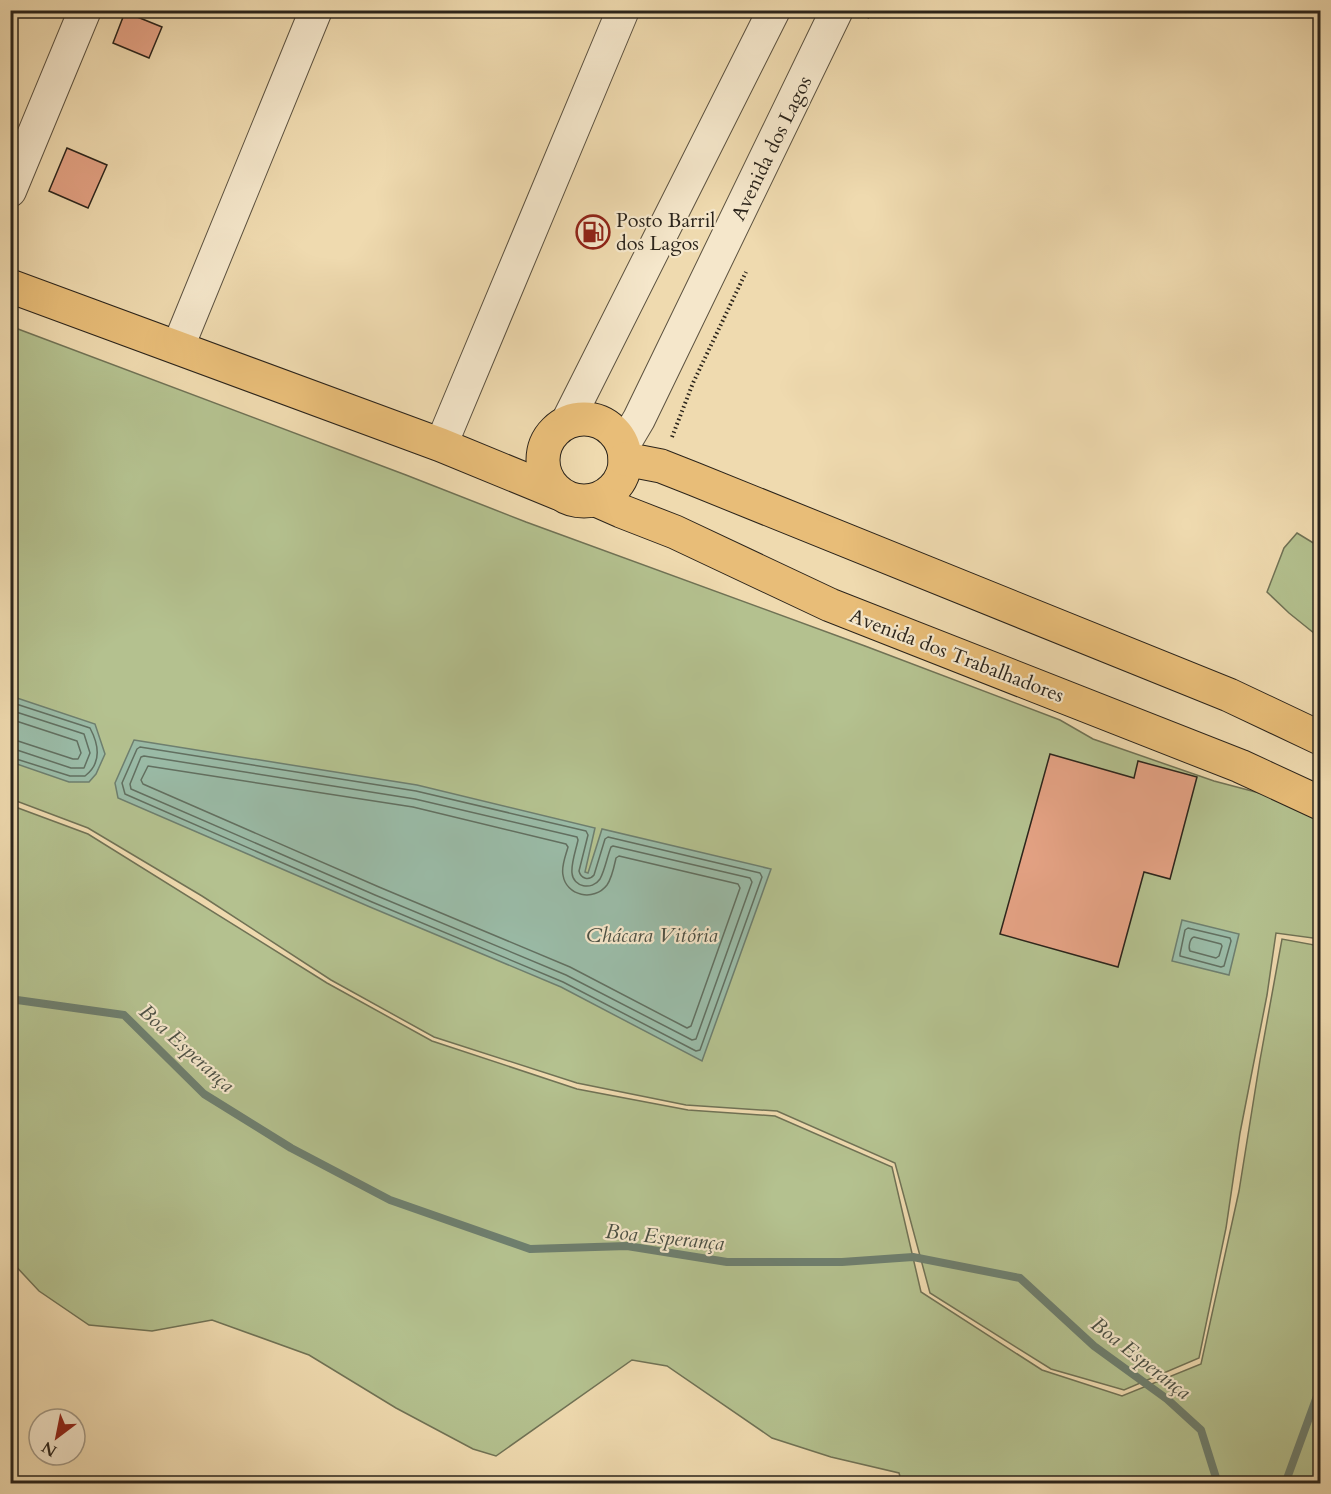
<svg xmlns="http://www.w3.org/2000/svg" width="1331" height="1494" font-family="Cardo,serif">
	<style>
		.green { fill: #b4c18f; stroke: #707255; stroke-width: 1.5 }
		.water { fill: #9abba7; stroke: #6e7f6f; stroke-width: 1.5 }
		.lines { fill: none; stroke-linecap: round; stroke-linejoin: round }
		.shore { stroke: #627061; stroke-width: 1.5 }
		.stream { stroke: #6e7f6f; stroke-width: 8 }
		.building { fill: #e4a284; stroke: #2b241b; stroke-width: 1.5 }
		.minor-casing { stroke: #5c5240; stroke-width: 34 }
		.major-casing { stroke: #2b241b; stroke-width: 35 }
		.path { stroke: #2b241b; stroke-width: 4; stroke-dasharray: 1.5 3; stroke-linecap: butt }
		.minor { stroke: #f5e7cb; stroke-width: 32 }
		.major { stroke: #e8bd78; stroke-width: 33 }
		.labels { text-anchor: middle; stroke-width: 4.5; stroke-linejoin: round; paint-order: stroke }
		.street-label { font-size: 20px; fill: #2b241b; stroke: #f5e7cb }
		.poi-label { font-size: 20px; fill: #2b241b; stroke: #f5e7cb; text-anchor: start }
		.water-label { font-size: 21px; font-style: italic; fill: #4c5145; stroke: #f5e7cb }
	</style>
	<rect width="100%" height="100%" fill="#efdaaf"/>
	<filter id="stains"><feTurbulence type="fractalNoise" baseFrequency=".00333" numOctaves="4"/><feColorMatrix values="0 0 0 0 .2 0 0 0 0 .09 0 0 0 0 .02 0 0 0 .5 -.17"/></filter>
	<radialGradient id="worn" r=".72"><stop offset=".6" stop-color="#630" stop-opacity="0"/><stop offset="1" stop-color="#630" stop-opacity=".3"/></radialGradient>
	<!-- green -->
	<g class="green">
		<path d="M10 326 406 475 526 522 865 646 1060 720 1093 739 1214 781 1267 795 1320 820V939L1276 933 1267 995 1240 1133 1226 1228 1199 1358 1124 1390 1051 1369 930 1293 895 1163 777 1111 686 1105 577 1083 434 1037 331 980 202 896 88 828 11 799Z"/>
		<path d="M1297 533 1320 547V638L1289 613 1267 592 1284 548Z"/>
		<path d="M10 805 88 834 327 983 432 1041 577 1089 688 1110 775 1116 892 1167 921 1292 1042 1370 1122 1396 1201 1364 1239 1191 1260 1060 1282 939 1320 946V1483H902L899 1473 831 1457 772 1438 667 1366 632 1360 496 1456 473 1449 396 1408 309 1355 212 1320 152 1331 89 1325 39 1291 11 1261Z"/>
	</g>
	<!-- water -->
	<g class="water">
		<path d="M11 696 95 724 105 754 96 774 89 782H69L11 762Z"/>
		<path d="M134 740 417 785 595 828 585 872 588 873 602 829 771 869 702 1061 561 987 370 907 118 798 115 783Z"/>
		<path d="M1182 920 1239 934 1229 975 1172 961Z"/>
	</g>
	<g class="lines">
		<!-- shore -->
		<g class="shore">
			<path d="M10 702 90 728C99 745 102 763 85 776H70L10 757"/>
			<path d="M10 710 84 734 90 753 84 768H71L17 750H10"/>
			<path d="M10 719 77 741 81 753 78 759H73L18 741H10"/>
			<path d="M140 747 416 791 586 831 588 835 579 871C581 879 589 881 594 875L605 839 608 837 760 873 762 877 700 1050 696 1051 563 982 372 902 125 794 122 783 137 749Z"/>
			<path d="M144 756 415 799 577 837 578 840C576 850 571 863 572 873 573 887 592 891 600 879 605 870 607 857 611 847L613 846 750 878 752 882 696 1039 692 1040 566 975 375 895 131 789 130 784 141 757Z"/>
			<path d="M148 766 413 807 566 844 568 847C566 855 561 866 563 875 566 896 594 902 607 885 612 878 614 867 616 858L619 856 738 884 740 888 691 1026 687 1028 570 967 379 887 143 784 141 780Z"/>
			<path d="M1188 928 1230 938 1231 941 1224 966 1221 967 1180 956V954L1185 930Z"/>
			<path d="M1194 937 1221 944 1222 946 1219 956 1216 958 1190 951C1188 947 1190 938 1194 937Z"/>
		</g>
		<!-- stream -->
		<g class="stream">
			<path d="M10 999 124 1015 204 1094 291 1148 390 1200 530 1249 627 1246 727 1262H842L913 1257 1020 1278 1094 1346 1167 1399 1201 1430 1218 1484"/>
			<path d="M1285 1484 1320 1388"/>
		</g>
	</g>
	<!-- building -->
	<g class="building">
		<path d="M125 12 162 27 149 58 113 43Z"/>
		<path d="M67 148 107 165 88 208 49 191Z"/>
		<path d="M1050 754 1134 778 1138 761 1197 777 1170 879 1144 872 1118 967 1000 934Z"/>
	</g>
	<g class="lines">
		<!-- minor casing -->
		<g class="minor-casing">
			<g id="minor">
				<path d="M10 191 85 10"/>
				<path d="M178 347 316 10"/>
				<path d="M567 422 774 10"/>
				<path d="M441 445 623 10"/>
				<path d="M623 446 639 419 837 10"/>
			</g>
		</g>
		<!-- major casing -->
		<g class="major-casing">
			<g id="major">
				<path d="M10 286 441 445 558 493"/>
				<circle cx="584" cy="460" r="41"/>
				<path d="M625 459 661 466 694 479 1229 695 1320 738"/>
				<path d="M596 500 621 511 675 532 830 605 1240 766 1320 803"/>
			</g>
		</g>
		<!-- path -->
		<g class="path">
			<path d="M867 18 870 10"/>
			<path d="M672 437 693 383 746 272"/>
		</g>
		<!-- minor -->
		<use href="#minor" class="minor"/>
		<!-- major -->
		<use href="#major" class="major"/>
	</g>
	<!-- icons -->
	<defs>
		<g id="fuel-ring" transform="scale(1.725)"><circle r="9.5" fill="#f5e7cb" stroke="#8f2418" stroke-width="1.5"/><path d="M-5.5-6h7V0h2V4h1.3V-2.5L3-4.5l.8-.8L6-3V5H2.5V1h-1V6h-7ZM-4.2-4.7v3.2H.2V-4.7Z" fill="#8f2418"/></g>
	</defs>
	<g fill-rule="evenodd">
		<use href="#fuel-ring" x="593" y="232"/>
	</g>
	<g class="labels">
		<!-- street labels -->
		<g class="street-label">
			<text transform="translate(771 148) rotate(-64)" y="7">Avenida dos Lagos</text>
			<text transform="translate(957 655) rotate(21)" y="7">Avenida dos Trabalhadores</text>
		</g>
		<!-- poi labels -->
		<g class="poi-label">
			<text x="616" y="227">Posto Barril<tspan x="616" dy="23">dos Lagos</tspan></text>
		</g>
		<!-- water labels -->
		<g class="water-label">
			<text x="652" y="942">Chácara Vitória</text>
			<text transform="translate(187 1048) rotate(42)" y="7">Boa Esperança</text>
			<text transform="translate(665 1237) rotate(6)" y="7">Boa Esperança</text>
			<text transform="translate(1141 1358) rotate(38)" y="7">Boa Esperança</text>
		</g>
	</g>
	<!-- margin -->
	<rect width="1331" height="1494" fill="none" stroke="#efdaaf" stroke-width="36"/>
	<rect x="12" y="12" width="1307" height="1470" fill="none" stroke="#2b241b" stroke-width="3"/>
	<rect x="18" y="18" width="1295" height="1458" fill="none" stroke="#2b241b" stroke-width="1.5"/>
	<!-- north arrow -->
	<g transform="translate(57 1437) rotate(212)"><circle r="28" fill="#f5e7cb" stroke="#a49985" stroke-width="1.5"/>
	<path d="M0-4.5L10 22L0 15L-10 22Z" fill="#8f2418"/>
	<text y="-9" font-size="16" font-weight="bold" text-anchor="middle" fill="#2b241b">N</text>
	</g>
	<rect width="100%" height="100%" filter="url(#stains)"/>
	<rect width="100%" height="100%" fill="url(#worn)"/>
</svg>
